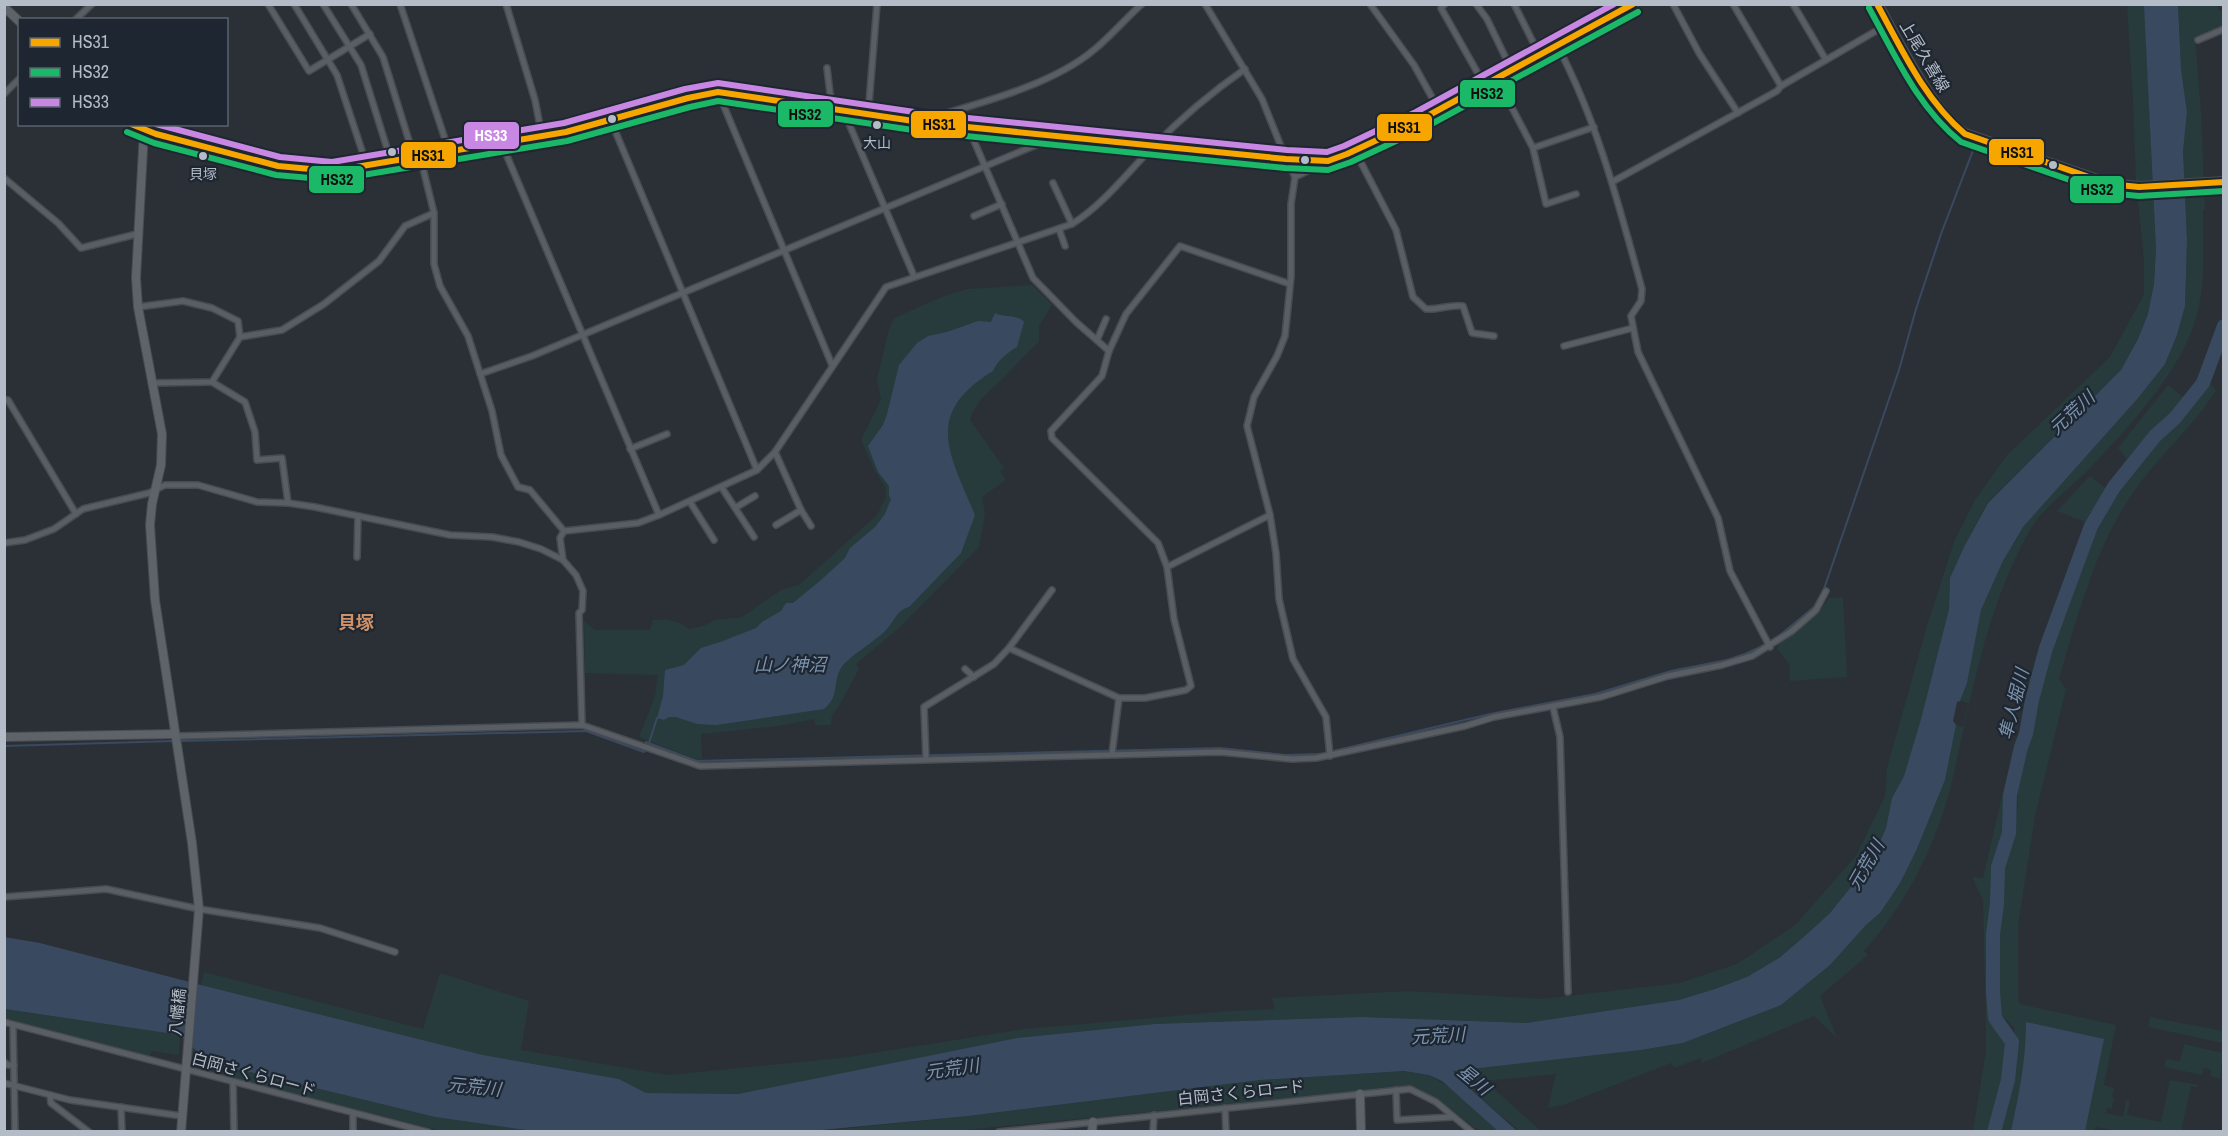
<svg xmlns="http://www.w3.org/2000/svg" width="2228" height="1136" font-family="'Archivo Narrow','Noto Sans JP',sans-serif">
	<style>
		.green { fill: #273a3c }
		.water { fill: #394a60 }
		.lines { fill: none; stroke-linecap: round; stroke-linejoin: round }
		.stream { stroke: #394a60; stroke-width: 2 }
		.river { stroke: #394a60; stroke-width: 14 }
		.street-casing { stroke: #484c51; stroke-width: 8 }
		.secondary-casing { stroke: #484c51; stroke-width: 10 }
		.primary-casing { stroke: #484c53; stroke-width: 12 }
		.street { stroke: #595e65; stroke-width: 5 }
		.secondary { stroke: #5e6269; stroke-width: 8 }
		.primary { stroke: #5c6166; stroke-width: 9 }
		.bus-1-casing { stroke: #1d2631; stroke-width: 10 }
		.bus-2-casing { stroke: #1d2631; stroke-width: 10 }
		.bus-3-casing { stroke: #1d2631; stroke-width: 10 }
		.bus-1 { stroke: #f7a600; stroke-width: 6 }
		.bus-2 { stroke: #1ab867; stroke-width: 6 }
		.bus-3 { stroke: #c787e3; stroke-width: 6 }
		.bus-dot { fill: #b4bcc7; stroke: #1d2631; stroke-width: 2 }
		.labels { text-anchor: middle; stroke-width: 4.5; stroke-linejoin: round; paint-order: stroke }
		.bus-label { font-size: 14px; fill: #b4bcc7; stroke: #1d2631 }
		.street-label { font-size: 16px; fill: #b4bcc7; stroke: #1d2631 }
		.water-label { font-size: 18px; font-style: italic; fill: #7c93ae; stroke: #1d2631 }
		.neighbourhood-label { font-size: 18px; font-weight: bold; fill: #d09166; stroke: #1d2631 }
		.line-badge { stroke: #1d2631; stroke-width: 2 }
		.badge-label { font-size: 16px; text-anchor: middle; font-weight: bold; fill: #fff }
		.pale-badge-label { font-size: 16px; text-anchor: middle; font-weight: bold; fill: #111 }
	</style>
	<rect width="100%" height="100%" fill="#2a3036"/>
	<!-- green -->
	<g class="green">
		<path d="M2127 5H2144L2145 15 2156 249 2154 284 2148 314 2138 339 2121 370 1988 502 1964 547 1950 578 1949 609 1921 719 1904 776 1892 798 1886 828 1871 862 1830 913 1806 935 1779 958 1747 977 1715 989 1679 1000 1526 1023 1362 1017 1155 1024 1017 1038 738 1094 646 1093 619 1079 483 1055 201 985 204 972 423 1029 440 973 529 1001 521 1050 668 1075 842 1058 1025 1029 1232 1011 1274 1009 1272 998 1409 991 1541 999 1680 983 1737 964 1788 930 1796 924 1856 856 1885 796 1887 768 1927 626 1954 542 1975 500 2007 455 2110 357 2144 294V260L2136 183 2133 100Z"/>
		<path d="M2178 5H2217L2220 11 2223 10V27L2195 37 2201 112 2205 209 2203 210C2203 243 2206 281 2197 314 2183 370 2129 427 2089 469 2070 489 2044 506 2030 530 1984 611 1970 705 1949 794 1931 854 1906 904 1864 951L1868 955 1820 996 1837 1038 1814 1016 1702 1063 1701 1058 1674 1068 1671 1063 1566 1104 1548 1108 1556 1074 1485 1081 1541 1131H1519L1478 1096 1452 1070 1641 1050 1683 1043 1781 1005 1830 965 1866 925 1880 913 1916 851 1945 780 1956 725 1963 727 1968 703 1960 701 1967 682 1981 610 2003 561 2023 527 2139 397 2165 364 2177 335 2185 306 2187 240 2183 151 2187 112 2181 69Z"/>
		<path d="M1032 285 1052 305 1039 326V342C1026 353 1017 364 1005 376 992 390 975 400 970 420L1004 468 1000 471 1006 480 982 497 985 513 979 547 899 628 856 664 859 669 839 706 832 715 831 725H815V719L778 726 701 734 702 759 698 760 639 737 655 696 658 675 585 673 584 621 595 630H650L653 620C668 619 677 620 689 629L703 626 715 620 742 617 781 590 799 585 877 515 886 497V488L875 471 861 440 881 400 877 379 889 329 894 318 944 296 967 289Z"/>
		<path d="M2223 341V348L2209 383 2216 390C2193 428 2158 456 2133 493 2096 545 2077 618 2059 679L2066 689 2035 816 2018 925V1000L2020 1004 2116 1025 2104 1085 2114 1088 2112 1097 2114 1098 2112 1109 2107 1108 2106 1113 2123 1117 2126 1100 2130 1101 2127 1115 2161 1122 2170 1080 2198 1085 2197 1087 2191 1086 2181 1131H2120L2096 1127 2094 1131 1998 1132C2008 1097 2017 1064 2014 1027L2001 1015 1997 994 1996 943 2004 867 2014 828 2018 807 2017 777 2023 752 2033 729 2039 691 2048 657 2067 595 2102 512 2117 488 2135 464 2192 405 2207 381Z"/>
		<path d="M2168 385 2184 398 2140 446 2130 463 2105 492 2090 524 2057 511 2090 476 2105 488 2127 459 2118 448Z"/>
		<path d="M1843 597 1847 677 1790 681V665L1777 649 1778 645 1819 612 1829 598Z"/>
		<path d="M2005 783 2008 790 2007 834 1993 869 1995 911 1989 932V996L1994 1019 2005 1042 2004 1070 1989 1131H1973L1986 1051V1030L1983 900 1972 877 1983 878Z"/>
		<path d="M4 1009 180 1035 179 1055 152 1051 149 1057 5 1020Z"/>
		<path d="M2150 1017 2223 1031V1043L2148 1027Z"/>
		<path d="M2184 1044 2223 1053 2220 1079 2210 1076 2211 1070 2204 1068 2202 1075 2164 1067 2166 1059 2180 1061Z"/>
		<path d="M193 1048 217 1064 435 1117 532 1131 446 1132 429 1128 202 1070 192 1058Z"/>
		<path d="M1404 1071 1429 1075 1449 1087 1500 1131H1479L1441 1101 1410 1086 955 1131 811 1132 968 1116 1260 1080Z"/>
	</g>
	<!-- water -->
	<g class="water">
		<path d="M2144 5H2178L2181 69 2187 112 2183 151 2187 240 2185 306 2177 335 2165 364 2139 397 2023 527 2003 561 1981 610 1967 683 1960 701 1957 702 1953 721 1956 725 1945 780 1916 851 1900 883 1880 913 1866 925 1830 965 1781 1005 1683 1043 1641 1050 1453 1071 1458 1078 1517 1131H1498L1442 1081 1429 1075 1404 1071 1260 1080 968 1116 811 1131H532L435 1117 217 1064 193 1048 180 1035 5 1009 4 937 40 943 201 985 483 1055 619 1079 646 1093 738 1094 1017 1038 1155 1024 1362 1017 1526 1023 1679 1000 1715 989 1747 977 1779 958 1806 935 1830 913 1871 862 1886 828 1892 798 1904 776 1921 719 1949 609 1950 578 1964 547 1988 503 2121 370 2138 339 2148 314 2154 284 2156 249Z"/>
		<path d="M995 313C1003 318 1018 314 1024 322L1017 347C1008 352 997 361 993 371 923 414 949 453 975 515L961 553 909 607C895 611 894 623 884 632 875 641 847 658 841 668 832 683 840 696 824 709L716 725 697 724 676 717H669L664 720 657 718 663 696 665 670 684 665 701 648 723 641 756 628 762 622 781 611 786 603H793L821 580 845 558 850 548 875 527 885 514 891 499 889 496V486L878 472 868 446 883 425 887 414 899 365 917 343 928 336 947 332 978 321 991 322Z"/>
		<path d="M2026 1022 2104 1039 2085 1131H2011C2019 1095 2026 1060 2026 1022Z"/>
	</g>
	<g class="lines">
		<!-- stream -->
		<g class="stream">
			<path d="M1779 636 1814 607 1824 589 1899 370 1916 309 1941 234 1977 140"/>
			<path d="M180 741 586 731 644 752 646 742 697 761 1220 748 1285 755 1321 754 1490 714 1595 694 1671 671 1727 660 1745 654 1767 644"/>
			<path d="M649 743 657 718"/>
			<path d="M4 746 174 741"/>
		</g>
		<!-- river -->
		<path class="river" d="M1994 1132 2008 1080 2012 1042 1995 1018 1993 991V934L1997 904 1998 867 2009 833 2010 795 2021 747 2026 734 2032 700 2046 648 2091 526 2114 487 2155 436 2175 418 2203 383 2224 326"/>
		<!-- street casing -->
		<g class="street-casing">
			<g id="street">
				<path d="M268 4 309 71 370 34"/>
				<path d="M294 4 337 75 367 166"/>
				<path d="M323 4 361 65 391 161"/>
				<path d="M351 4 383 57 414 157"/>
				<path d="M400 4 449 151"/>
				<path d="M506 4 535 100 542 136"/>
				<path d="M1205 4 1262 99 1282 149 1295 177 1291 204V277L1285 336 1277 356 1254 397 1247 426 1270 515 1276 553 1279 599 1293 659 1326 717 1330 756"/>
				<path d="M1370 4 1414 65 1439 110"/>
				<path d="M1445 4 1441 8 1485 86"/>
				<path d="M1476 4 1487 19 1512 71"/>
				<path d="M1514 4 1540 56"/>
				<path d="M1673 4 1699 53 1738 113"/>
				<path d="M1733 4 1781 86"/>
				<path d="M1793 4 1826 60"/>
				<path d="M75 20 92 4"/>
				<path d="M2198 40 2224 29"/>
				<path d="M1558 47C1598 123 1619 206 1642 289L1641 301 1631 316 1638 352 1718 518 1730 571 1770 647"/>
				<path d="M827 68 832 110"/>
				<path d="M1497 79 1533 148"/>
				<path d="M718 92 832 365"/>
				<path d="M4 94 20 78"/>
				<path d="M844 112 914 276"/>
				<path d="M868 116 877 4"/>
				<path d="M611 121 757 470"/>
				<path d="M927 123 933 117C984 102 1054 84 1095 49 1112 35 1126 18 1142 4"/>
				<path d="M968 127 1033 278 1076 322 1109 351"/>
				<path d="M501 142 659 515"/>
				<path d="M1355 151 1396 230 1413 297 1426 309C1440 310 1450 304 1463 306L1472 333 1494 336"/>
				<path d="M420 156 434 213V264L440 286 468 336 492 411 501 455 518 487 530 490 564 531"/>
				<path d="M1295 177 1327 162"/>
				<path d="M4 178 58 223 81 248 137 234"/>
				<path d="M1612 182 1777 91 1781 86 1888 24"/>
				<path d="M1053 183 1072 224"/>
				<path d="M1576 194 1546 204 1533 148 1594 127"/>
				<path d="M974 216 1002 204"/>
				<path d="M1059 229 1065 246"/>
				<path d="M138 307 183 301 212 308 238 321 240 337"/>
				<path d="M1097 340 1106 319"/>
				<path d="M1564 346 1633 328"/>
				<path d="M480 374 532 356 582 335 1036 145 1051 135"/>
				<path d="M212 382 245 402 255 432 257 460 282 458 288 503"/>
				<path d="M152 383 212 382 240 337 282 330 324 304 379 261 405 226 434 213"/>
				<path d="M4 400H8L76 514"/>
				<path d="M630 449 667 434"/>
				<path d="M775 452 801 510 811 526"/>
				<path d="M722 488 754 537"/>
				<path d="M690 502 714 540"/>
				<path d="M735 508 755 496"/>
				<path d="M776 525 801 510"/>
				<path d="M564 531 638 523 659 515 757 470 775 452 886 287 1072 224C1104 204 1126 174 1153 147 1181 118 1212 92 1245 69"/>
				<path d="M4 543 25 540 54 529 83 509 149 493 165 485H198L257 502 288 503 315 507 450 535 492 537 519 542 541 549 563 560 576 575 583 591 582 610 579 613 582 725"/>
				<path d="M357 557 358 516"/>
				<path d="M563 560 560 538 564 531"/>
				<path d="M1167 567 1270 515"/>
				<path d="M1009 648 1119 698"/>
				<path d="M965 669 974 677"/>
				<path d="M1553 707 1560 737 1568 992"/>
				<path d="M174 734 179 736 582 725 700 766 1220 752 1292 759 1316 758 1465 726 1494 717 1601 697 1668 676 1722 665 1752 656 1792 631 1816 610 1826 591"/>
				<path d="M1112 754 1119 698H1145L1186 690 1191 686 1174 619 1167 567 1158 543 1052 438 1051 431 1102 376 1109 351 1126 314 1180 246 1290 284"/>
				<path d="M926 759 924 707 994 664 1009 648 1052 590"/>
				<path d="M4 897 106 889 199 909 320 928 395 952"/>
				<path d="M4 1022 428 1132"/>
				<path d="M13 1025 15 1132"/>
				<path d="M4 1062 8 1065H14"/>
				<path d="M233 1082 234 1132"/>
				<path d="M4 1083 70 1100 182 1116"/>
				<path d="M1396 1090 1397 1120 1453 1117"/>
				<path d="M50 1095 51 1103 89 1132"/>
				<path d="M121 1107 122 1132"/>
				<path d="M1225 1108 1226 1132"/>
				<path d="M353 1114V1132"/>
				<path d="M999 1132 1410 1089 1436 1102 1472 1132"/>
				<path d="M1153 1132 1154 1115"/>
			</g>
		</g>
		<!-- secondary casing -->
		<g class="secondary-casing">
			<g id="secondary">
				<path d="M4 7 20 22"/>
				<path d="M130 124 156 134 278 166 332 171 566 132 611 121 688 98 718 92 745 95 844 112 927 123 1286 159 1328 161 1347 154 1420 120 1634 4"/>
				<path d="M144 131 136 278 138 307 162 434 161 465 152 504 150 525 155 600 192 843 199 909 181 1132"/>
				<path d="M4 737 174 734"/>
				<path d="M1360 1094 1361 1132"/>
				<path d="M1092 1132 1093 1122"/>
			</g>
		</g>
		<!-- primary casing -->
		<g class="primary-casing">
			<path id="primary" d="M1877 4C1898 41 1931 111 1965 134L2109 184 2139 187 2224 182"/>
		</g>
		<!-- street -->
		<use href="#street" class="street"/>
		<!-- secondary -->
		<use href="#secondary" class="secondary"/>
		<!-- primary -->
		<use href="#primary" class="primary"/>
		<!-- bus-1 casing -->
		<g class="bus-1-casing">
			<g id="bus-1">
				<path d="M1877 4C1902 50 1925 100 1965 134L2109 184 2139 187 2224 182"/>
				<path d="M131 124 156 134 278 166 332 171 566 132 688 98 718 92 927 123 1286 159 1328 161 1347 154 1420 120 1633 4"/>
			</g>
		</g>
		<!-- bus-2 casing -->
		<g class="bus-2-casing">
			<g id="bus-2">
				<path d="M1869 8C1895 55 1918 108 1961 142L2107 193 2139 196 2224 191"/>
				<path d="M127 132 154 143 276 175 333 180 567 141 690 107 718 101 926 132 1285 168 1328 170 1351 162 1424 128 1638 12"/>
			</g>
		</g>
		<!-- bus-3 casing -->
		<g class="bus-3-casing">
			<path id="bus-3" d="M156 124 280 157 332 162 564 123 685 89 718 83 928 114 1287 150 1327 152 1344 146 1416 112 1614 4"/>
		</g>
		<!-- bus-1 -->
		<use href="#bus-1" class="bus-1"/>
		<!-- bus-2 -->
		<use href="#bus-2" class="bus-2"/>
		<!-- bus-3 -->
		<use href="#bus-3" class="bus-3"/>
	</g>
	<!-- markers -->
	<g class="bus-dot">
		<circle cx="612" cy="119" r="5"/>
		<circle cx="877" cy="125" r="5"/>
		<circle cx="392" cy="152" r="5"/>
		<circle cx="203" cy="156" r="5"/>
		<circle cx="1305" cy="160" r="5"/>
		<circle cx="2053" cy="165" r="5"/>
	</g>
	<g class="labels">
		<!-- bus labels -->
		<g class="bus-label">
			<text x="877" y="148">大山</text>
			<text x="203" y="179">貝塚</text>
		</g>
		<!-- street labels -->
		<g class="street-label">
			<text transform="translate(1925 56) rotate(59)" y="6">上尾久喜線</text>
			<text transform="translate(177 1012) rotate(-84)" y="6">八幡橋</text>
			<text transform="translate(254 1074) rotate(15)" y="6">白岡さくらロード</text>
			<text transform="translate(1241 1092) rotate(-6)" y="6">白岡さくらロード</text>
		</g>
		<!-- water labels -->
		<g class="water-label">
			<text transform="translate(2072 413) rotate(-43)" y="6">元荒川</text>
			<text x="790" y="671">山ノ神沼</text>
			<text transform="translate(2014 704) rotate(-76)" y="6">隼人堀川</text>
			<text transform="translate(1866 865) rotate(-60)" y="6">元荒川</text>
			<text transform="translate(1438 1036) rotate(-3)" y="6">元荒川</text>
			<text transform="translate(952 1069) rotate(-8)" y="6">元荒川</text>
			<text transform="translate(1474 1080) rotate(39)" y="6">星川</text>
			<text transform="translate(474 1087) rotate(6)" y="6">元荒川</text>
		</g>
		<!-- neighbourhood labels -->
		<g class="neighbourhood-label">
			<text x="356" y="629">貝塚</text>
		</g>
	</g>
	<g class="line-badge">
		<rect x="1459" y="79" width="57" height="29" rx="6" fill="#1ab867"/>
		<rect x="777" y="100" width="57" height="28" rx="6" fill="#1ab867"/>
		<rect x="910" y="110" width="57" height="29" rx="6" fill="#f7a600"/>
		<rect x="1376" y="113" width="57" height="29" rx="6" fill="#f7a600"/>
		<rect x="463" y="121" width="57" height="29" rx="6" fill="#c787e3"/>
		<rect x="1988" y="138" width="57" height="28" rx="6" fill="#f7a600"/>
		<rect x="400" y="141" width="57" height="28" rx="6" fill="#f7a600"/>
		<rect x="308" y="165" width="57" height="29" rx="6" fill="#1ab867"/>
		<rect x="2069" y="175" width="56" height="29" rx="6" fill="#1ab867"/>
	</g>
	<g class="badge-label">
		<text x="491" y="141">HS33</text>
	</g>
	<g class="pale-badge-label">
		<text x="1487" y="99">HS32</text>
		<text x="805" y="120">HS32</text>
		<text x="939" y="130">HS31</text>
		<text x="1404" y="133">HS31</text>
		<text x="2017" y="158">HS31</text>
		<text x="428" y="161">HS31</text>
		<text x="337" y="185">HS32</text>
		<text x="2097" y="195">HS32</text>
	</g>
	<!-- border -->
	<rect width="2228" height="1136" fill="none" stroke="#b4bcc7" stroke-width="12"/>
	<!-- legend -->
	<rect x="18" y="18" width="210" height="108" fill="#1d2631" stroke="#59626d" stroke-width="1.5"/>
	<rect x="30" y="38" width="30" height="9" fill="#f7a600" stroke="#59626d" stroke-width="1.5"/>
	<text x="72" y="48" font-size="18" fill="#b4bcc7">HS31</text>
	<rect x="30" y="68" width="30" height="9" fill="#1ab867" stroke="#59626d" stroke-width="1.5"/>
	<text x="72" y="78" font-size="18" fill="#b4bcc7">HS32</text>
	<rect x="30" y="98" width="30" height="9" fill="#c787e3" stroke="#59626d" stroke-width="1.5"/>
	<text x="72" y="108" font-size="18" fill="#b4bcc7">HS33</text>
</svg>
